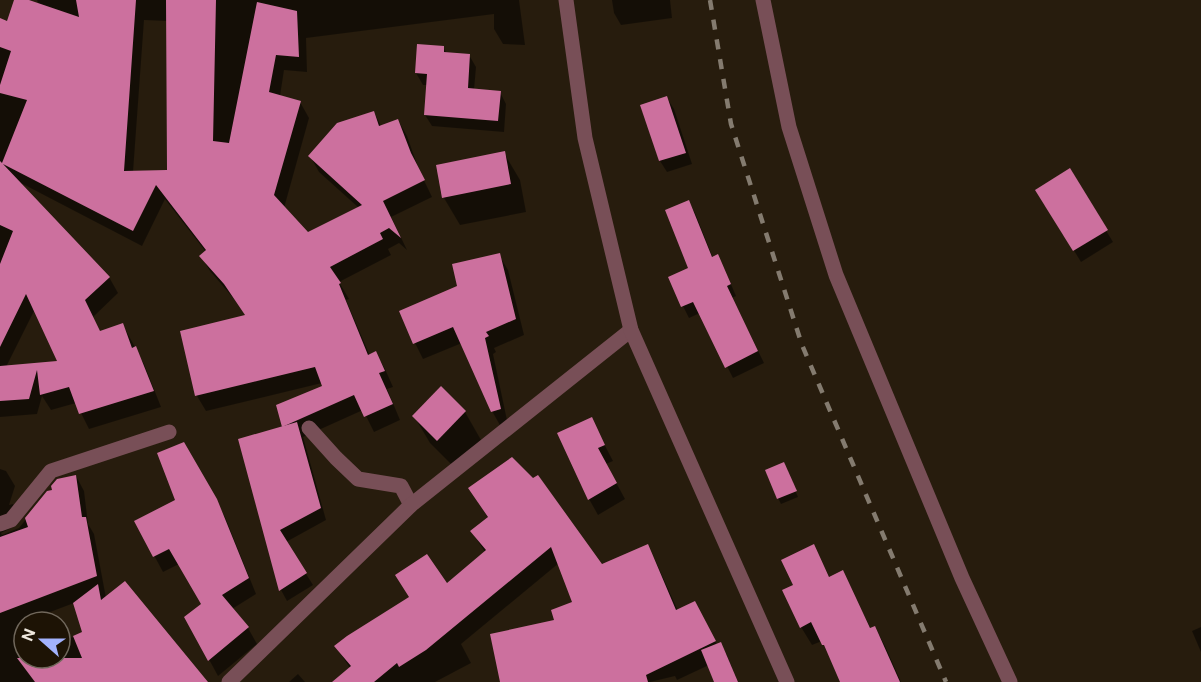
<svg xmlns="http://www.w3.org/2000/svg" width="1201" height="682" font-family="'DM Sans',sans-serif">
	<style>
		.shadow { fill: #0007; fill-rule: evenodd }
		.building { fill: #cc709e }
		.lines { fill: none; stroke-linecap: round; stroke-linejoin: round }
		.minor { stroke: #784f57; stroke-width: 15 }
		.tertiary { stroke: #784f57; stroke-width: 15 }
		.rail { stroke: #847b6f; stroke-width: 4.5; stroke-dasharray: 10 10; stroke-linecap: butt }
	</style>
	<rect width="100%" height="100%" fill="#271c0d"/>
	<!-- shadow -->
	<g class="shadow">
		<path d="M16 0H25L39 5 37 0H519L525 45 503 44 494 29V14L306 38 307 72 284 70 280 96 300 102 309 118 284 208 308 234 359 208 319 172 310 156 374 112 381 126 398 120 407 136 419 170 432 197 391 217 407 250 399 243 388 249 391 255 339 282 349 299 346 300 370 356 376 353 385 369 393 387 387 389 400 420 374 432 363 410 303 437 326 520 286 542 313 585 287 601 281 590 240 440 283 426 324 387 322 383 206 411 197 396 182 332 246 316 235 300 210 271 201 256 206 252 165 199 142 246 19 182 109 277 118 293 93 317 100 333 123 325 144 364 161 407 89 429 76 403 51 410 42 396 37 414 0 417V46ZM144 20 167 21 168 172H133ZM35 309 60 362 6 367Z"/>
		<path d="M612 0H670L672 18 621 25 614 13Z"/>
		<path d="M443 47 447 54 469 55 476 67 474 90 500 92 506 104 504 132 432 126 425 115 427 85H423L416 73Z"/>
		<path d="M667 98 674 109 692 164 667 172 660 161 642 106Z"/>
		<path d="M504 153 520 180 526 212 460 225 444 198 438 166Z"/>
		<path d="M1069 170 1113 242 1081 262 1037 190Z"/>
		<path d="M689 202 695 213 713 258 717 256 724 268 736 296 732 298 764 363 733 378 700 313 689 318 683 306 690 269Z"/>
		<path d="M499 255 508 270 524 335 494 348 496 352 493 354 508 425 501 427 492 411 462 343 423 359 415 343 459 287Z"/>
		<path d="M441 388 465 412 481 440 454 467 430 443 414 416Z"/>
		<path d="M591 419 613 461 606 464 625 499 598 515 589 499Z"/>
		<path d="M183 444 225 517 256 594 232 609 248 628 257 644 218 676 186 617 203 605 179 564 163 572 136 522 177 500Z"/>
		<path d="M0 469 6 471 15 486 9 505 13 504 21 518 13 527 1 533 2 535 19 528 48 492 76 476 84 491 88 524 94 534 106 598 206 682H0ZM74 603 84 633 60 642V658H24V622H30L29 620Z"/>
		<path d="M786 469 798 497 781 504 778 498Z"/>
		<path d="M470 488 602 566 647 546 656 562 678 611 703 618 717 645 720 644 727 655 738 682H716L709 665 677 680 675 676 650 682H502L573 603 559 563 461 644 471 663 435 682H341L350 668 336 647 446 585 485 552 472 532 488 518Z"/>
		<path d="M813 546 830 578 842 572 871 629 875 627 885 646 901 682H842L822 641 812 645 801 627 795 586Z"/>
		<path d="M1201 627V652L1192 631Z"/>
		<path d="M298 674 305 682H289Z"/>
	</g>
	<!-- building -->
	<g class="building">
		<path d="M14 0H29L79 17 76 0H136L124 171 167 170 166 0H216L213 141 229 143 257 2 297 11 299 57 276 55 269 92 301 101 274 195 308 232 362 205 308 156 337 123 374 111 379 126 398 119 411 153 425 180 383 201 401 238 389 228 380 233 383 239 330 267 341 283 339 284 368 355 376 351 385 371 379 373 393 404 364 417 354 395 282 427 276 405 322 386 315 367 195 396 180 331 245 315 224 284 199 256 206 250 156 185 133 231 3 164 110 277 85 300 100 331 123 323 132 348 136 346 154 391 79 414 69 387 40 395 37 370 29 399 0 401V366L57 361 26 294 0 347V264L13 231 0 225V161L2 163 27 100 0 93V85L11 51 0 47V18L7 21Z"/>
		<path d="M417 44 444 46V52L470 54 468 88 501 91 498 121 424 115 427 74 415 73Z"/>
		<path d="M667 96 686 153 659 161 640 105Z"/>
		<path d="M505 151 511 184 442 198 436 165Z"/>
		<path d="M1070 168 1108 230 1073 251 1035 190Z"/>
		<path d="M689 200 712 257 718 254 731 284 727 286 758 351 725 368 693 302 681 307 668 277 688 268 665 210Z"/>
		<path d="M500 253 516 319 486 332 489 336 485 338 501 409 491 412 453 327 413 344 399 311 457 286 452 264Z"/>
		<path d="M441 386 466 411 437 441 412 416Z"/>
		<path d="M592 417 605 445 598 448 617 483 588 500 557 433Z"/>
		<path d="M297 422 321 508 280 530 307 573 279 591 238 439Z"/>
		<path d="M184 442 217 499 249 578 222 595 249 627 208 661 184 617 201 604 169 549 153 557 134 521 175 500 157 453Z"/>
		<path d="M512 457 533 478 538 475 602 564 648 544 676 610 695 601 716 641 646 675 648 682H500L490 634 554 620 551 610 572 602 551 547 426 650 399 667 397 663 374 682H332L351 666 334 646 347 636 409 597 395 575 427 554 447 583 486 550 470 531 488 517 468 488Z"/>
		<path d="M784 462 797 491 777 499 765 470Z"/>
		<path d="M76 475 82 517H86L97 576 0 613V537L28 527 25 518 47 491 52 490 51 486 57 479Z"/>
		<path d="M814 544 829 577 843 570 870 628 875 626 900 682H840L824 645H822L811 622 800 628 782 590 793 585 781 560Z"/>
		<path d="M125 581 208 682H35L17 658H82L73 636 82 632 73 603 98 584 101 600Z"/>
		<path d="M721 642 738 682H714L701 650Z"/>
	</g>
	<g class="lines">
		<!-- minor -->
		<g class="minor">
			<path d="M763 0 789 127 836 275 962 578 1010 682"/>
			<path d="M309 428 336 458 358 479 401 486 411 505"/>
			<path d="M0 524 11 520 51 471 169 432"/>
			<path d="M229 682 411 505 631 330"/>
		</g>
		<!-- tertiary -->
		<path class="tertiary" d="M566 0 585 138 631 330 787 682"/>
		<!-- rail -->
		<path class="rail" d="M710 0 731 124 802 345 946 682"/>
	</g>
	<!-- north arrow -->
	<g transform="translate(42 640) rotate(291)"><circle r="28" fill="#1d1305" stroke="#71685c" stroke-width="1.5"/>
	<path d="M0-4.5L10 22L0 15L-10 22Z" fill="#a2b2fd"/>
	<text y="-9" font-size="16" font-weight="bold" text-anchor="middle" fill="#efe8de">N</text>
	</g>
</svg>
